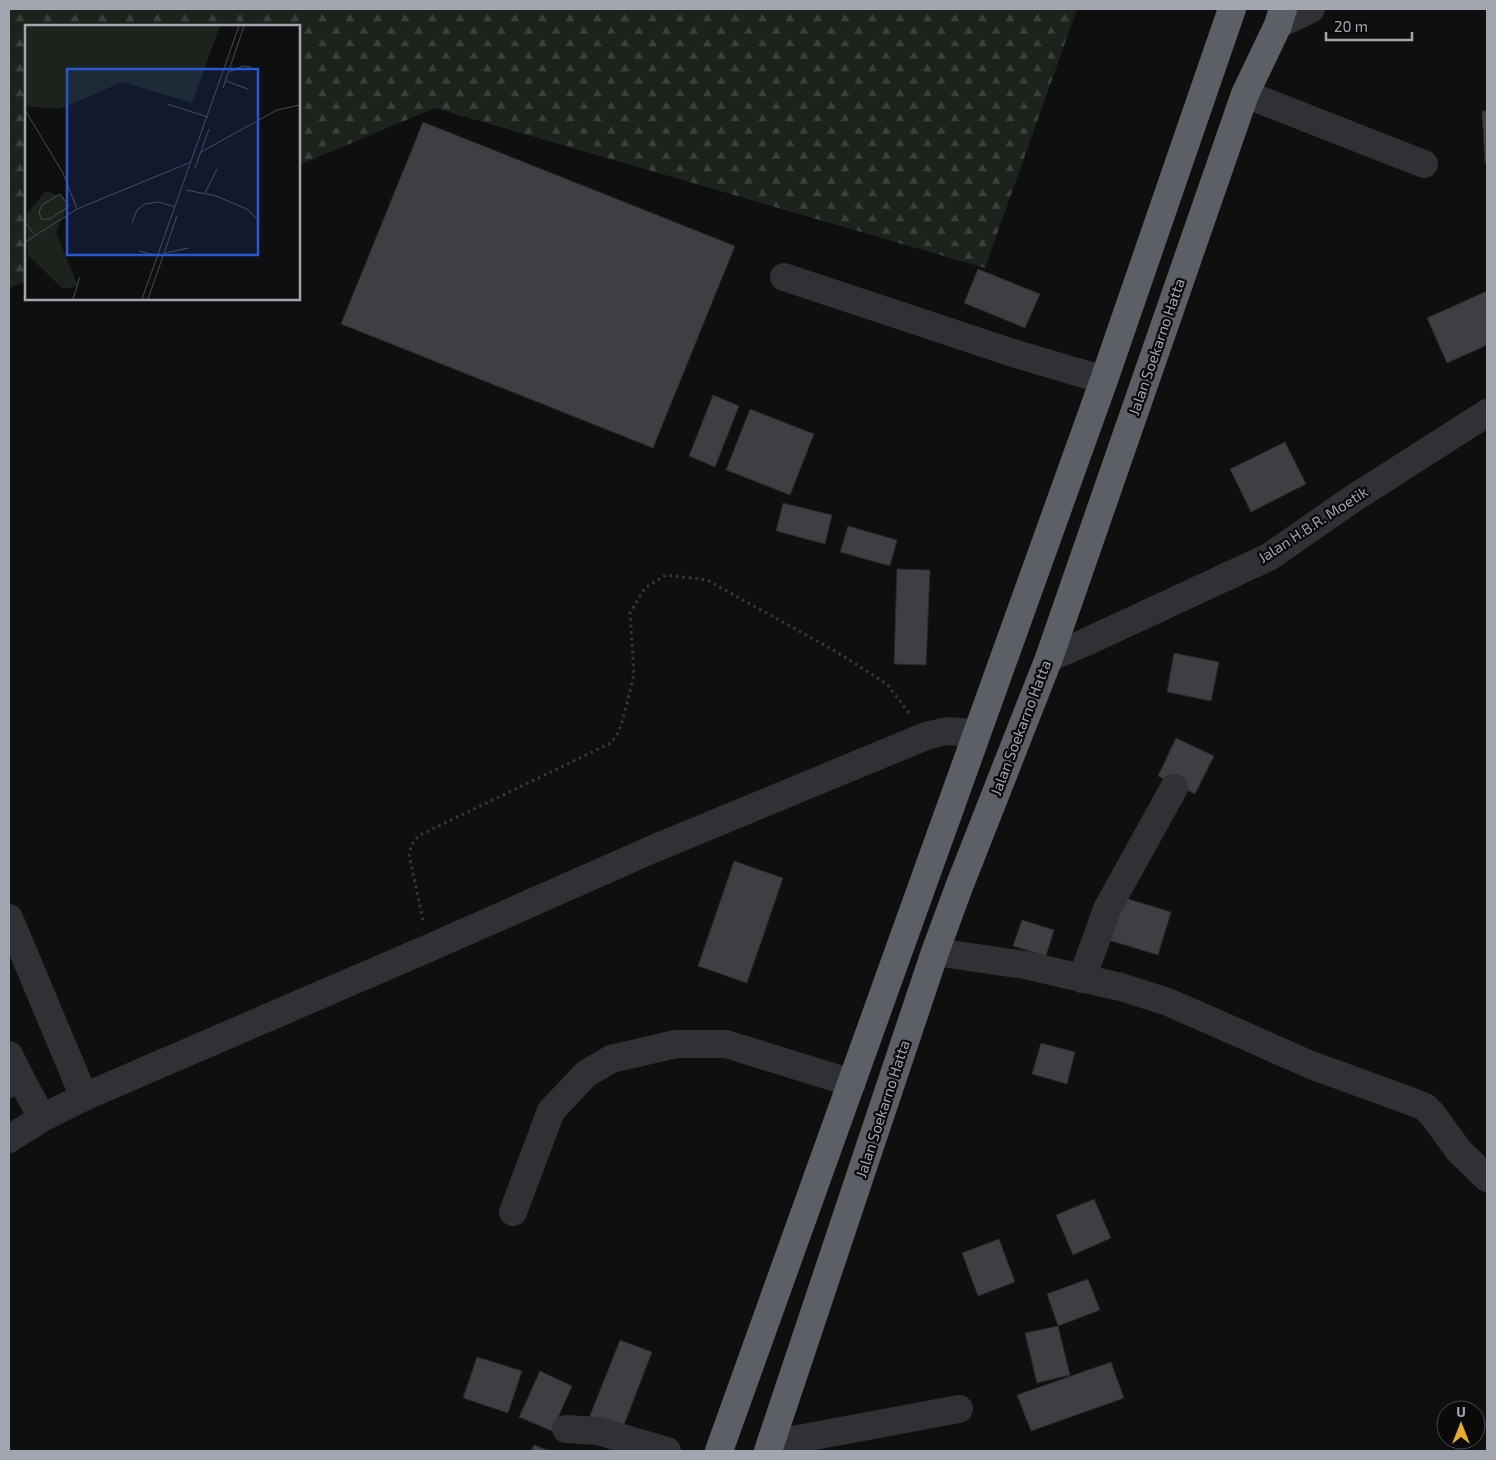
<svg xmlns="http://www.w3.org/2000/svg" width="1496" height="1460" font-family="'Exo 2',sans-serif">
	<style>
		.forest { fill: url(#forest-firs) }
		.building { fill: #3e3f43; stroke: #29292c }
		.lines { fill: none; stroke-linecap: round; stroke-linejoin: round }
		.path { stroke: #36383c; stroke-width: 3; stroke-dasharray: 2.5 4; stroke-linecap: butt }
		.minor { stroke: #303135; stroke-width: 28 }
		.highway { stroke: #5d5f66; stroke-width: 28 }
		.labels { text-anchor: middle; stroke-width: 4.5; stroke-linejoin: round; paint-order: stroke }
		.street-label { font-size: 15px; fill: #a1a6b1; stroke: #0a0a0b }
		.inset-road { fill: none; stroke: #494b50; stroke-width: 1 }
		.view { fill: #2a57d4; fill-opacity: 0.15; stroke: #2a57d4; stroke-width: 2.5 }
		.inset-edge { fill: none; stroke: #a1a6b1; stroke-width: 2.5 }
	</style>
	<defs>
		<pattern id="forest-firs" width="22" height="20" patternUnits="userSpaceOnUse" patternTransform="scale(1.25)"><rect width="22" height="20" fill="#1c231d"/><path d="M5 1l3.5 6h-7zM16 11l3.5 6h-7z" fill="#3a403b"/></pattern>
	</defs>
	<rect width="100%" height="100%" fill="#0f0f10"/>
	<!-- forest -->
	<path class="forest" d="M9 9H1077L985 268 435 108 299 165V26H26V281L9 288Z"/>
	<!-- building -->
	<g class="building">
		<path d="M1482 111H1487V163H1485Z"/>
		<path d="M423 122 735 246 653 448 341 324Z"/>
		<path d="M978 269 1040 294 1025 328 964 303Z"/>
		<path d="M1487 291V345L1447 363 1427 318Z"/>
		<path d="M713 395 739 406 715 467 689 456Z"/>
		<path d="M750 409 814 434 790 495 726 470Z"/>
		<path d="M1285 442 1306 484 1251 512 1230 469Z"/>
		<path d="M783 503 832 515 825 544 776 531Z"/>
		<path d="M848 526 897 540 890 566 840 552Z"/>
		<path d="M897 569 930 570 926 665 894 664Z"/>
		<path d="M1174 653 1219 662 1211 701 1167 692Z"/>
		<path d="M1176 738 1214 756 1195 794 1158 776Z"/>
		<path d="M734 861 783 878 747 983 698 966Z"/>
		<path d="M1118 896 1171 912 1158 955 1105 939Z"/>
		<path d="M1022 920 1054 930 1046 956 1013 946Z"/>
		<path d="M1041 1043 1075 1052 1067 1084 1032 1074Z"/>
		<path d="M1094 1199 1111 1238 1073 1255 1056 1215Z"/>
		<path d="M999 1239 1015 1282 978 1296 962 1253Z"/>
		<path d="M1088 1279 1100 1310 1058 1326 1047 1294Z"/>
		<path d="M1058 1326 1070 1375 1037 1383 1025 1333Z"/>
		<path d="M620 1340 652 1352 622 1430 589 1418Z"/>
		<path d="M477 1357 522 1371 508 1413 463 1398Z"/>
		<path d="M1111 1362 1124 1398 1031 1431 1017 1395Z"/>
		<path d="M540 1371 572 1386 552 1431 519 1417Z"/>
		<path d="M534 1445 550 1451H531Z"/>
	</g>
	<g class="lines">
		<!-- path -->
		<path class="path" d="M423 920 409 855 411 846 418 836 611 743 618 733 622 722 634 675 630 613 645 588 666 575 707 580 835 651 887 684 909 713"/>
		<!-- minor -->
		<g class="minor">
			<path d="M1278 25 1311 9"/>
			<path d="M1245 94 1424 164"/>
			<path d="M784 277 1016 354 1104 380"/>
			<path d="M1049 658 1086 642 1269 557 1351 500 1487 413"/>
			<path d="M9 918 84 1097"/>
			<path d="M935 952 1025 965 1121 987 1168 1002 1311 1065 1410 1101 1425 1107 1432 1114 1459 1151 1487 1178"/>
			<path d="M1082 979 1107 909 1174 788"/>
			<path d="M9 1055 20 1077 9 1084"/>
			<path d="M20 1077 42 1118"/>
			<path d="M9 1139 42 1118 84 1097 429 948 653 849 926 736 947 731 976 733"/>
			<path d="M513 1212 551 1111 586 1074 611 1059 676 1044H726L852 1083"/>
			<path d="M566 1429 598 1431 667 1451"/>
			<path d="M771 1444 959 1409"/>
		</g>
		<!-- highway -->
		<g class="highway">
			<path d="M719 1451 1104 380 1232 9"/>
			<path d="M768 1451 935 952 959 887 1049 658 1245 94 1278 25 1283 9"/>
		</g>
	</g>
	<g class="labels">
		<!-- street labels -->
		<g class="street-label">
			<text transform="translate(1157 347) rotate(-71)" y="5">Jalan Soekarno Hatta</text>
			<text transform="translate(1313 525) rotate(-33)" y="5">Jalan H.B.R. Moetik</text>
			<text transform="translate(1021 728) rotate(-69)" y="5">Jalan Soekarno Hatta</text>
			<text transform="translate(883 1109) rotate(-72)" y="5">Jalan Soekarno Hatta</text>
		</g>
	</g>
	<!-- overview -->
	<g transform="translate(25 25)">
		<rect width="275" height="275" fill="#0f0f10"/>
		<path d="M0 1H195L167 78 97 57 35 84 0 81ZM20 166 38 171 42 181 31 208 53 261 38 264 3 230 2 190Z" fill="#1c231d"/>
		<path class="inset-road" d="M205 47 218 41 226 42M201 56 223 64M198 63 219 1M142 79 183 92M0 85 38 148 52 184M176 127 252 85 275 80M170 143 184 104M161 165 191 171 222 184 234 196M180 168 192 144M35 169 44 181 25 194H16L14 187 17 180ZM0 197 10 210M107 198 112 185 120 179 134 177 150 182M0 217 52 184 166 137M114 226 133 231M140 228 164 223M48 274 55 252M117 274 214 1M123 274 152 191"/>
		<path class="view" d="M42 44H233V230H42Z"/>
		<rect width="275" height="275" class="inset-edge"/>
	</g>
	<!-- border -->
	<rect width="1496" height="1460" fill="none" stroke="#a1a6b1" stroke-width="20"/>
	<!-- north arrow -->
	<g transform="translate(1461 1425)"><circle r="24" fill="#0a0a0b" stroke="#46484d"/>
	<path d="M0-4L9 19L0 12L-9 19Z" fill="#e8ac2f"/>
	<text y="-8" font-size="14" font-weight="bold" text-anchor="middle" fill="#a1a6b1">U</text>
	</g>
	<!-- scale -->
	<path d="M1326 32v8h86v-8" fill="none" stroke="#a1a6b1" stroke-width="2.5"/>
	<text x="1334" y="32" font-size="15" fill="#a1a6b1" stroke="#0a0a0b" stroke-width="4" paint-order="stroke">20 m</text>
</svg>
